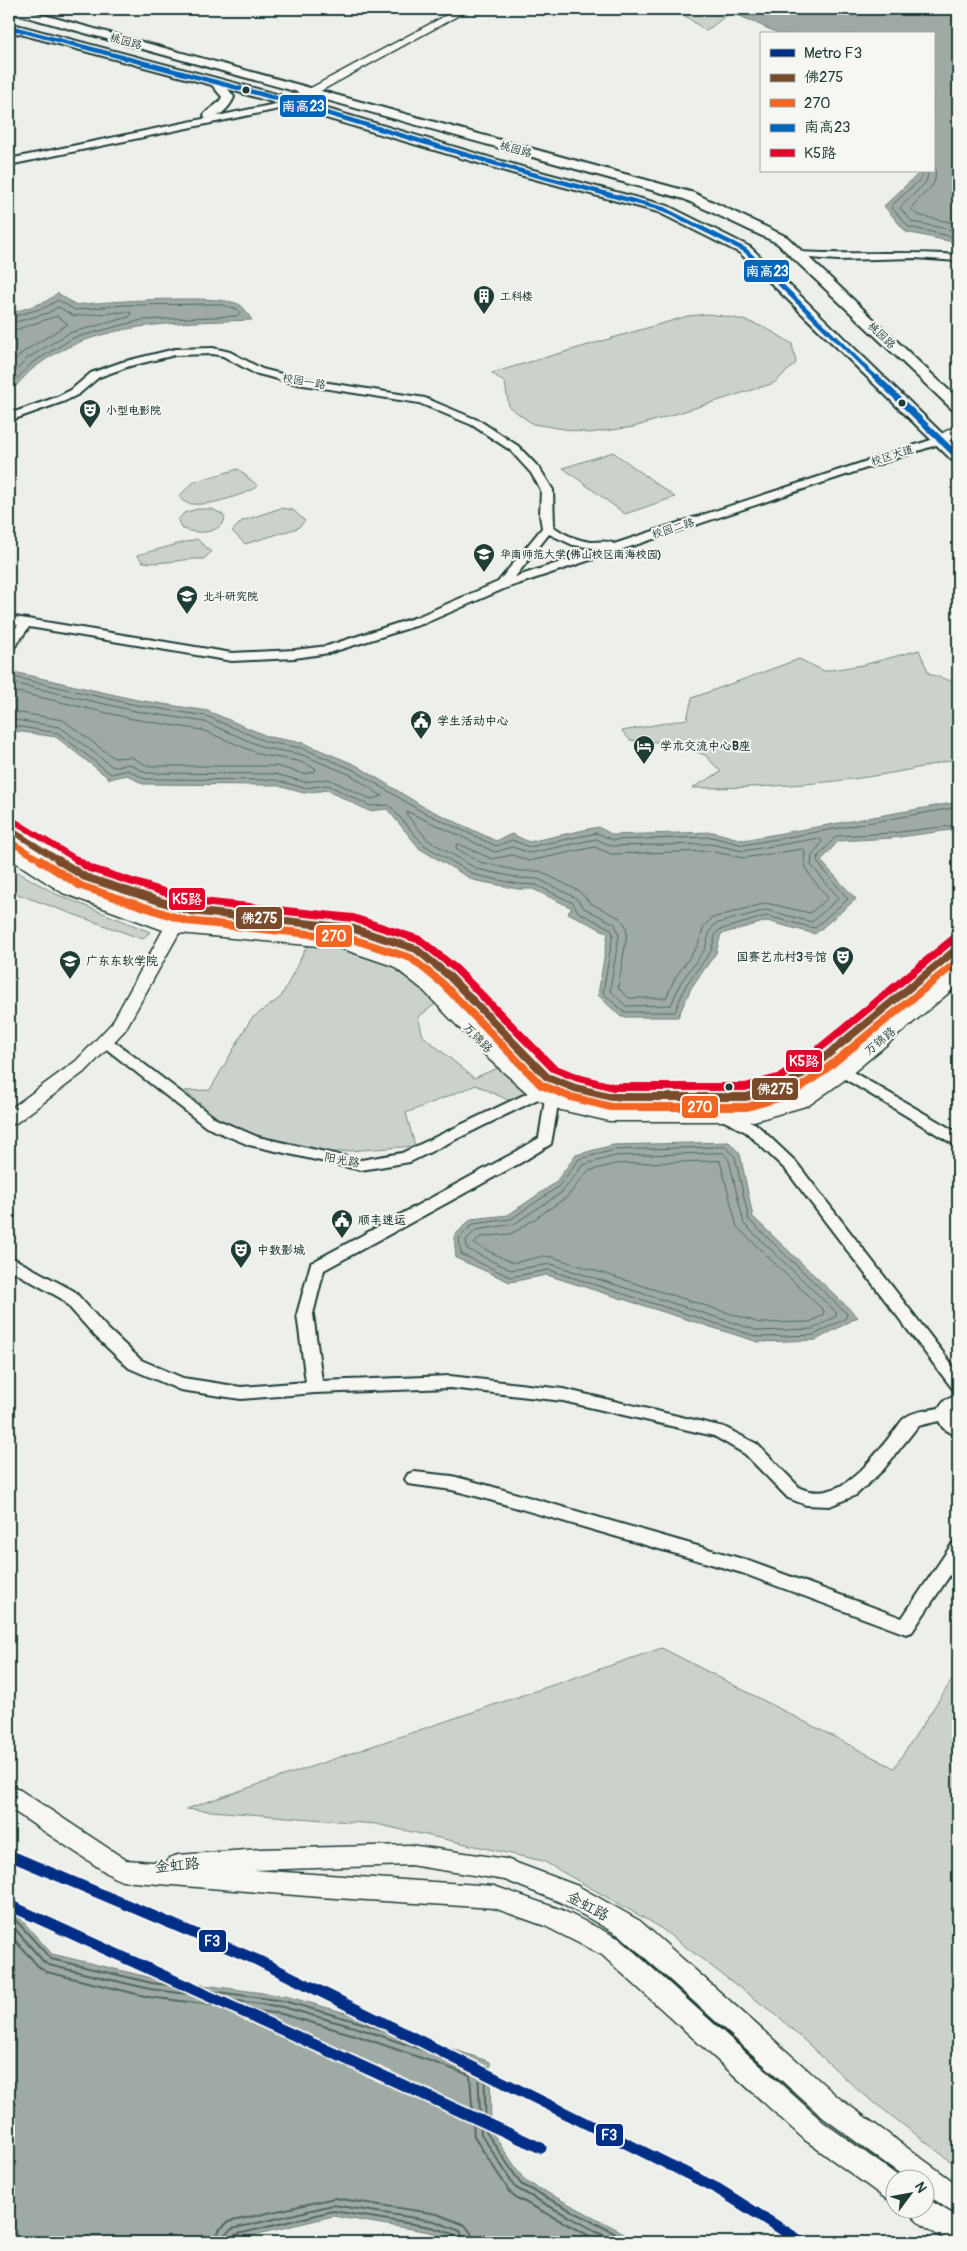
<svg xmlns="http://www.w3.org/2000/svg" width="967" height="2251" font-family="Pangolin,'LXGW WenKai TC',sans-serif">
	<style>
		.green { fill: #cbd2cc; stroke: #758880 }
		.water { fill: #9faaa4; stroke: #6c7e77 }
		.lines { fill: none; stroke-linecap: round; stroke-linejoin: round }
		.shore-far1 { stroke: #526961; stroke-width: 1 }
		.shore { stroke: #526961; stroke-width: 2 }
		.minor-casing { stroke: #1f3d34; stroke-width: 4 }
		.tertiary-casing { stroke: #1f3d34; stroke-width: 3 }
		.secondary-casing { stroke: #1f3d34; stroke-width: 4 }
		.minor { fill: #f6f6f2; fill-rule: evenodd }
		.tertiary { fill: #f6f6f2; fill-rule: evenodd }
		.secondary { fill: #f6f6f2; fill-rule: evenodd }
		.bus-1-far1-casing { stroke: #f6f6f2; stroke-width: 9 }
		.bus-1-casing { stroke: #f6f6f2; stroke-width: 11 }
		.bus-2-far1-casing { stroke: #f6f6f2; stroke-width: 9 }
		.bus-2-casing { stroke: #f6f6f2; stroke-width: 11 }
		.bus-3-far1-casing { stroke: #f6f6f2; stroke-width: 7 }
		.bus-3-casing { stroke: #f6f6f2; stroke-width: 9 }
		.bus-4-far1-casing { stroke: #f6f6f2; stroke-width: 9 }
		.bus-4-casing { stroke: #f6f6f2; stroke-width: 11 }
		.bus-1-far1 { stroke: #7a4b2a; stroke-width: 6 }
		.bus-1 { stroke: #7a4b2a; stroke-width: 8 }
		.bus-2-far1 { stroke: #f26522; stroke-width: 6 }
		.bus-2 { stroke: #f26522; stroke-width: 8 }
		.bus-3-far1 { stroke: #0065bd; stroke-width: 4.5 }
		.bus-3 { stroke: #0065bd; stroke-width: 6 }
		.bus-4-far1 { stroke: #e4002b; stroke-width: 6 }
		.bus-4 { stroke: #e4002b; stroke-width: 8 }
		.metro-1-casing { stroke: #f6f6f2; stroke-width: 15 }
		.metro-1 { stroke: #002f87; stroke-width: 11 }
		.bus-dot { fill: #1f3d34; stroke: #f6f6f2; stroke-width: 2 }
		.labels { text-anchor: middle; stroke-width: 4; stroke-linejoin: round; paint-order: stroke }
		.far-street-label { font-size: 11px; fill: #1f3d34; stroke: #f6f6f2 }
		.far-poi-label { font-size: 11px; font-weight: bold; fill: #1f3d34; stroke: #f6f6f2; text-anchor: start }
		.poi-label { font-size: 12px; font-weight: bold; fill: #1f3d34; stroke: #f6f6f2; text-anchor: start }
		.street-label { font-size: 12px; fill: #1f3d34; stroke: #f6f6f2 }
		.near-street-label { font-size: 15px; fill: #1f3d34; stroke: #f6f6f2 }
		.line-badge { stroke: #f6f6f2; stroke-width: 2 }
		.badge-label { font-size: 14px; text-anchor: middle; font-weight: bold; fill: #fff }
	</style>
	<rect width="100%" height="100%" fill="#edefea"/>
	<filter id="ink" filterUnits="userSpaceOnUse"><feTurbulence type="fractalNoise" baseFrequency=".02" numOctaves="2"/><feDisplacementMap in="SourceGraphic" scale="10" xChannelSelector="R" yChannelSelector="G"/><feConvolveMatrix kernelMatrix="1 2 1 2 8 2 1 2 1" color-interpolation-filters="sRGB"/></filter>
	<g filter="url(#ink)">
		<!-- green -->
		<g class="green">
			<path d="M676 9H735L706 31Z"/>
			<path d="M709 314C746 319 761 323 792 344L796 363 774 383 634 427 589 433 533 424 509 407 505 383 492 373 688 316Z"/>
			<path d="M613 452 675 497 625 514 563 468Z"/>
			<path d="M238 469 258 486C245 495 199 510 185 502 182 501 181 498 179 496L194 482Z"/>
			<path d="M281 508 293 510 305 521 298 528 245 544 232 531 242 521Z"/>
			<path d="M197 509H212L222 514 225 518 224 521C216 535 194 534 181 528L178 520 184 513Z"/>
			<path d="M197 539 211 552 204 559C183 558 164 565 143 562L137 555Z"/>
			<path d="M919 650 929 674 958 683V758C872 782 781 788 692 788L721 772 705 755 672 743 630 740 622 731 687 719 692 698 799 659 824 671 863 665Z"/>
			<path d="M9 867 56 894 150 932 142 939 9 891Z"/>
			<path d="M309 942 340 946 397 964 438 1002 418 1017 423 1036 474 1078 500 1067 531 1093 510 1101 476 1085 406 1113 415 1146 322 1153 256 1135 219 1119 185 1091 210 1090 251 1019 281 997Z"/>
			<path d="M662 1648 894 1768 958 1671V2167L858 2090 780 2018 658 1926 543 1861 376 1824 186 1809Z"/>
		</g>
		<!-- water -->
		<g class="water">
			<path d="M748 9H958V243L906 232 884 206 918 174 917 171H933V34H780L738 15Z"/>
			<path d="M58 293 75 305C101 302 222 293 240 305 245 308 249 316 252 320 179 323 97 320 35 367 26 374 17 385 9 394V314L45 302Z"/>
			<path d="M9 671 137 700 208 711 269 737 303 743 356 765 422 806 496 841 512 834 529 842 598 827 613 835 713 832 743 840 958 802V829L892 838 838 841 821 861 856 899 815 934 767 921 721 934 716 953 691 988 678 1017H621L598 995 608 933 568 913 572 908 533 889H518L473 880 420 849 387 809 369 811 327 790 304 793 275 785 143 784 127 775 110 779 56 737 9 730Z"/>
			<path d="M729 1142 740 1154 753 1217 858 1317 816 1340 758 1342 547 1275 510 1282 456 1258 454 1236 471 1219 508 1215 555 1183 576 1155 613 1145Z"/>
			<path d="M9 1906 52 1954 152 1978 285 1996 364 2018 490 2062 491 2131 525 2181 624 2233 620 2242H460L430 2232 333 2216 225 2242H9Z"/>
		</g>
		<g class="lines">
			<!-- shore-far1 -->
			<g class="shore-far1">
				<path d="M933 162C943 189 922 190 911 209L917 215 958 224"/>
				<path d="M922 171V178L892 205V208L909 227 958 238"/>
				<path d="M929 171 926 182 900 208 912 222 958 231"/>
				<path d="M9 318 46 307 58 300 75 310 122 305 218 304 237 309 240 313 237 316 142 320 73 338 32 363 9 387"/>
				<path d="M9 324 48 313 58 307 74 316 123 312H130L131 314 129 317 69 333 28 358 9 378"/>
				<path d="M9 332 57 316 68 324 23 352 9 367"/>
				<path d="M9 676 136 705 206 716 267 742 302 748 354 770 419 810 496 846 512 840 529 847 597 833 613 840 712 837 743 845 958 807"/>
				<path d="M9 682 135 711 205 722 265 748 300 754 351 775 382 796 371 799 328 779 305 782 275 774 146 773 130 764 113 767 60 727 9 719"/>
				<path d="M9 690 133 719 202 730 262 755 298 761 315 768 316 771 305 774 276 766H148L131 757 114 758 63 720 9 711"/>
				<path d="M9 725 58 733 111 774 128 770 145 779 275 780 304 788 328 785 370 806 389 805 424 845 475 875 518 884 536 885 573 903 578 912 611 929 613 934 603 993 624 1012H675L686 985 711 951 716 933 719 930 767 916 814 928 848 899 817 862 818 857 836 836 891 833 958 825"/>
				<path d="M408 812 495 852 512 847 530 853 596 839 612 846 711 844 743 851 820 838 822 842 812 856 811 865 839 898 812 922 766 910 715 924 710 931 705 949 681 982 671 1005 626 1006 610 990 619 935 615 924 584 908 576 898 538 879 519 878 477 869 428 840 407 815Z"/>
				<path d="M459 844 492 859 512 855 529 861 595 847 611 854 710 851 743 858 803 849 805 851C801 873 817 882 828 898L810 913 766 903 712 918 704 926 698 945 675 978 666 998H629L618 988 627 934 626 926 620 918 590 903 579 891 539 871H519L480 862 457 849 456 846Z"/>
				<path d="M726 1147 735 1157 749 1220 847 1314 846 1318 814 1335 758 1337 549 1270 510 1277 461 1254 459 1238 473 1224 511 1219 558 1187 579 1159 614 1150Z"/>
				<path d="M723 1153 729 1160 744 1224 836 1312V1316L813 1329 759 1331 551 1264 511 1270 467 1249 466 1240 476 1230 514 1224 562 1192 583 1165 615 1156Z"/>
				<path d="M720 1161 737 1227 824 1311 823 1315 810 1322 760 1323 552 1257 544 1256 513 1263 474 1244 480 1237 510 1234 518 1230 567 1197 588 1171 616 1164Z"/>
			</g>
			<!-- shore -->
			<g class="shore">
				<path d="M9 1913 51 1959 152 1983 284 2001 362 2023 484 2065 486 2132 521 2184 616 2234V2242"/>
				<path d="M9 1922 44 1962 49 1965 150 1989 283 2007 361 2029 478 2069 481 2134 516 2188 608 2238 610 2242"/>
				<path d="M9 1934 39 1967 47 1972 149 1997 282 2014 358 2036 470 2075 474 2137 510 2192 517 2198 601 2242"/>
				<path d="M215 2242 219 2230 228 2222 335 2198 437 2214 465 2225 471 2233 473 2242"/>
				<path d="M223 2242 225 2234 232 2229 333 2205 434 2221 460 2231 465 2242"/>
				<path d="M229 2242 234 2235 333 2211 431 2227 456 2235 459 2242"/>
			</g>
			<!-- minor casing -->
			<g class="minor-casing">
				<g id="minor">
					<path d="M295 100 299 103 298 105 9 165V159Z"/>
					<path d="M798 252C851 255 905 251 958 255V261L915 258 838 260 795 257V253Z"/>
					<path d="M213 348 230 352 262 369 297 378 425 398 480 421 518 446 540 469 553 490 554 527C565 535 577 540 591 542 599 542 608 540 614 544L937 438H945L946 440 945 442 506 588 425 623 329 653 295 658 232 661 29 627 13 649 9 650V638L18 625 9 624V616L232 653 295 650 327 646 417 617 498 582 542 528 540 515 541 490 531 473 510 450 472 425 419 403 297 384 254 373 223 356 213 354 175 355 130 366 99 377 79 394 65 401 9 421V414L57 397 71 390 91 373 122 362 175 349ZM549 534 573 545 600 549 515 577Z"/>
					<path d="M105 1036 110 1038 216 1119 258 1137 361 1160 402 1153 534 1090H544L546 1093 544 1096 410 1162 361 1170 249 1145 206 1127 100 1044 98 1041 100 1038Z"/>
					<path d="M822 1054 958 1133V1145L953 1144 817 1062 815 1059 817 1056Z"/>
					<path d="M561 1077 566 1079 568 1082 559 1099 551 1144 522 1162 324 1270 313 1314 322 1381 450 1376 563 1389 724 1427 757 1444 800 1488C840 1505 869 1462 891 1435 896 1430 900 1421 906 1417 914 1411 930 1410 939 1408L945 1400 958 1395V1408L954 1413 958 1422V1437L943 1428 939 1421 918 1426 883 1470 856 1495 830 1506 806 1505 788 1498 745 1454 714 1436 563 1401 450 1388 315 1393 241 1399 180 1390 129 1368 95 1336 62 1299 9 1269V1256L74 1291 107 1328 141 1360 183 1378 241 1387 306 1382 297 1314 311 1263 512 1154 539 1138 545 1099 556 1079Z"/>
					<path d="M725 1110 756 1124 796 1162 958 1372V1390L952 1388 786 1170 746 1132 720 1119 718 1115 720 1111Z"/>
					<path d="M414 1472 452 1476 483 1484 746 1560 902 1618 952 1544 958 1542V1563L912 1632 906 1634 742 1573 483 1498 452 1490 408 1484 405 1479 408 1474Z"/>
				</g>
			</g>
			<!-- tertiary casing -->
			<g class="tertiary-casing">
				<g id="tertiary">
					<path d="M458 9H470L315 94 283 103 277 100 279 98 307 90Z"/>
					<path d="M958 424V434L946 443H936L934 440 936 437Z"/>
					<path d="M9 824 15 825 91 873 192 906 351 923 422 945 455 972 554 1073 580 1083 612 1091H746L778 1082 809 1061 952 944 958 943V957L821 1069 792 1090 746 1103H612L568 1092 540 1081 443 980 410 953 349 933 186 915 185 923 342 938 405 958 434 981 502 1052 546 1089 573 1101 609 1109H754L795 1097 829 1073 952 972 958 970V985L843 1081 809 1105 754 1121H609L561 1110 532 1097 490 1060 422 989 393 966 340 948 179 933 125 1030 88 1069 16 1123 9 1125V1110L76 1061 112 1023 163 930 63 893 9 858V846L15 847 75 885 169 920 173 913 177 912 79 881 9 836Z"/>
					<path d="M9 1785 17 1788 126 1860 167 1863 169 1858 178 1855 260 1849 410 1845 506 1859 578 1886 640 1921 839 2098 958 2185V2214L949 2210 924 2192V2178H906L821 2116 622 1937 560 1902 505 1880 410 1865 253 1870 494 1886 562 1910 620 1939 823 2122 901 2178H894V2201L885 2198 805 2140 602 1955 545 1926 494 1908 320 1897 122 1881 113 1877 9 1808Z"/>
					<path d="M924 2197 958 2217V2242C944 2242 913 2221 908 2208H924Z"/>
				</g>
			</g>
			<!-- secondary casing -->
			<g class="secondary-casing">
				<g id="secondary">
					<path d="M9 9H22L694 193 787 237 958 399V411L953 410 777 243 684 199 9 12Z"/>
					<path d="M9 23 287 97 522 167 668 206 750 247 958 449V462L952 460 740 253 658 212 512 173 228 89 234 97C230 107 218 121 205 118L204 115C209 108 218 106 222 97L212 85 9 31Z"/>
				</g>
			</g>
			<!-- minor -->
			<use href="#minor" class="minor"/>
			<!-- tertiary -->
			<use href="#tertiary" class="tertiary"/>
			<!-- secondary -->
			<use href="#secondary" class="secondary"/>
			<!-- bus-1-far1 casing -->
			<g class="bus-1-far1-casing">
				<path id="bus-1-far1" d="M9 829 60 861"/>
			</g>
			<!-- bus-1 casing -->
			<g class="bus-1-casing">
				<path id="bus-1" d="M58 860 85 877 190 911 351 928 416 949 449 976 547 1077 575 1088 612 1097H746L785 1086 815 1065 958 948"/>
			</g>
			<!-- bus-2-far1 casing -->
			<g class="bus-2-far1-casing">
				<path id="bus-2-far1" d="M9 841 42 861"/>
			</g>
			<!-- bus-2 casing -->
			<g class="bus-2-casing">
				<path id="bus-2" d="M40 860 81 886 187 921 349 938 411 958 442 983 541 1085 571 1097 611 1107H747L789 1095 821 1073 958 961"/>
			</g>
			<!-- bus-3-far1 casing -->
			<g class="bus-3-far1-casing">
				<path id="bus-3-far1" d="M9 27 283 100 517 170 663 209 745 250 878 380"/>
			</g>
			<!-- bus-3 casing -->
			<g class="bus-3-casing">
				<path id="bus-3" d="M877 378 958 457"/>
			</g>
			<!-- bus-4-far1 casing -->
			<g class="bus-4-far1-casing">
				<path id="bus-4-far1" d="M14 821 79 861"/>
			</g>
			<!-- bus-4 casing -->
			<g class="bus-4-casing">
				<path id="bus-4" d="M77 860 89 868 192 901 353 918 420 940 456 969 553 1068 578 1078 613 1087H745L781 1077 809 1057 952 940"/>
			</g>
			<!-- bus-1-far1 -->
			<use href="#bus-1-far1" class="bus-1-far1"/>
			<!-- bus-1 -->
			<use href="#bus-1" class="bus-1"/>
			<!-- bus-2-far1 -->
			<use href="#bus-2-far1" class="bus-2-far1"/>
			<!-- bus-2 -->
			<use href="#bus-2" class="bus-2"/>
			<!-- bus-3-far1 -->
			<use href="#bus-3-far1" class="bus-3-far1"/>
			<!-- bus-3 -->
			<use href="#bus-3" class="bus-3"/>
			<!-- bus-4-far1 -->
			<use href="#bus-4-far1" class="bus-4-far1"/>
			<!-- bus-4 -->
			<use href="#bus-4" class="bus-4"/>
			<!-- metro-1 casing -->
			<g class="metro-1-casing">
				<g id="metro-1">
					<path d="M9 1855 257 1960 718 2189 802 2242"/>
					<path d="M9 1905 541 2148"/>
				</g>
			</g>
			<!-- metro-1 -->
			<use href="#metro-1" class="metro-1"/>
		</g>
	</g>
	<!-- icons -->
	<defs>
		<g id="building-pin" transform="scale(1.125)"><path d="M0 17L-7.5 6A9.5 9.5 0 1 1 7.5 6Z" fill="#1f3d34" stroke="#f6f6f2"/><path d="M-4-6H4V6H1V3H-1V6H-4ZM-2.5-4.3h1.7v1.8h-1.7ZM.8-4.3h1.7v1.8H.8ZM-2.5-1h1.7V.8h-1.7ZM.8-1h1.7V.8H.8Z" fill="#fff"/></g>
		<g id="theatre-pin" transform="scale(1.125)"><path d="M0 17L-7.5 6A9.5 9.5 0 1 1 7.5 6Z" fill="#1f3d34" stroke="#f6f6f2"/><path d="M-5-5.5Q0-4 5-5.5V0Q5 5 0 6Q-5 5-5 0ZM-3.3-2.5H-1v1.5H-3.3ZM1-2.5H3.3v1.5H1ZM-2.8 1Q0 5.5 2.8 1Z" fill="#fff"/></g>
		<g id="university-pin" transform="scale(1.125)"><path d="M0 17L-7.5 6A9.5 9.5 0 1 1 7.5 6Z" fill="#1f3d34" stroke="#f6f6f2"/><path d="M0-5L7-2L0 1L-7-2ZM-4 1L0 2.5L4 1V4Q0 6-4 4Z" fill="#fff"/></g>
		<g id="civic-pin" transform="scale(1.125)"><path d="M0 17L-7.5 6A9.5 9.5 0 1 1 7.5 6Z" fill="#1f3d34" stroke="#f6f6f2"/><path d="M-.6-6.5H3V-4.5H.6V-3L4-1V1h2V6H-6V1h2V-1L-.6-3ZM-1.2 2.5V6h2.4V2.5Z" fill="#fff"/></g>
		<g id="hotel-pin" transform="scale(1.125)"><path d="M0 17L-7.5 6A9.5 9.5 0 1 1 7.5 6Z" fill="#1f3d34" stroke="#f6f6f2"/><path d="M-6-4.5h1.5V1H6V5H4.5V3h-9V5H-6ZM-4 0a1.8 1.8 0 1 1 3.6 0ZM.5 0V-2.5h3Q6-2.5 6 0Z" fill="#fff"/></g>
	</defs>
	<g fill-rule="evenodd">
		<use href="#building-pin" x="484" y="296"/>
		<use href="#theatre-pin" x="90" y="410"/>
		<use href="#university-pin" x="484" y="554"/>
		<use href="#university-pin" x="187" y="596"/>
		<use href="#civic-pin" x="421" y="721"/>
		<use href="#hotel-pin" x="644" y="746"/>
		<use href="#theatre-pin" x="843" y="957"/>
		<use href="#university-pin" x="70" y="961"/>
		<use href="#civic-pin" x="342" y="1220"/>
		<use href="#theatre-pin" x="241" y="1250"/>
	</g>
	<!-- markers -->
	<g class="bus-dot">
		<circle cx="246" cy="90" r="4.5"/>
		<circle cx="902" cy="403" r="4.5"/>
		<circle cx="729" cy="1087" r="4.5"/>
	</g>
	<g class="labels">
		<!-- far-street labels -->
		<g class="far-street-label">
			<text transform="translate(126 41) rotate(15)" y="4">桃园路</text>
			<text transform="translate(516 149) rotate(16)" y="4">桃园路</text>
			<text transform="translate(882 335) rotate(44)" y="4">桃园路</text>
			<text transform="translate(304 381) rotate(10)" y="4">校园一路</text>
			<text transform="translate(892 455) rotate(-18)" y="4">校区大道</text>
			<text transform="translate(673 528) rotate(-18)" y="4">校园二路</text>
		</g>
		<!-- far-poi labels -->
		<g class="far-poi-label">
			<text x="500" y="300">工科楼</text>
			<text x="106" y="414">小型电影院</text>
			<text x="500" y="558">华南师范大学(佛山校区南海校园)</text>
			<text x="203" y="600">北斗研究院</text>
		</g>
		<!-- poi labels -->
		<g class="poi-label">
			<text x="437" y="725">学生活动中心</text>
			<text x="660" y="750">学术交流中心B座</text>
			<text x="827" y="961" text-anchor="end">国赛艺术村3号馆</text>
			<text x="86" y="965">广东东软学院</text>
			<text x="358" y="1224">顺丰速运</text>
			<text x="257" y="1254">中数影城</text>
		</g>
		<!-- street labels -->
		<g class="street-label">
			<text transform="translate(478 1038) rotate(46)" y="4">万锦路</text>
			<text transform="translate(880 1041) rotate(-39)" y="4">万锦路</text>
			<text transform="translate(342 1160) rotate(10)" y="4">阳光路</text>
		</g>
		<!-- near-street labels -->
		<g class="near-street-label">
			<text transform="translate(177 1865) rotate(-5)" y="5">金虹路</text>
			<text transform="translate(588 1906) rotate(28)" y="5">金虹路</text>
		</g>
	</g>
	<g class="line-badge">
		<rect x="279" y="94" width="48" height="24" rx="5" fill="#0065bd"/>
		<rect x="743" y="259" width="47" height="24" rx="5" fill="#0065bd"/>
		<rect x="168" y="887" width="38" height="24" rx="5" fill="#e4002b"/>
		<rect x="235" y="906" width="48" height="24" rx="5" fill="#7a4b2a"/>
		<rect x="315" y="924" width="38" height="24" rx="5" fill="#f26522"/>
		<rect x="785" y="1049" width="38" height="24" rx="5" fill="#e4002b"/>
		<rect x="751" y="1077" width="48" height="24" rx="5" fill="#7a4b2a"/>
		<rect x="681" y="1095" width="38" height="24" rx="5" fill="#f26522"/>
		<rect x="198" y="1929" width="29" height="24" rx="5" fill="#002f87"/>
		<rect x="595" y="2123" width="29" height="24" rx="5" fill="#002f87"/>
	</g>
	<g class="badge-label">
		<text x="303" y="111">南高23</text>
		<text x="767" y="276">南高23</text>
		<text x="187" y="904">K5路</text>
		<text x="259" y="923">佛275</text>
		<text x="334" y="941">270</text>
		<text x="804" y="1066">K5路</text>
		<text x="775" y="1094">佛275</text>
		<text x="700" y="1112">270</text>
		<text x="212" y="1946">F3</text>
		<text x="609" y="2140">F3</text>
	</g>
	<!-- margin -->
	<rect width="967" height="2251" fill="none" stroke="#f6f6f2" stroke-width="30"/>
	<rect x="15" y="15" width="937" height="2221" fill="none" stroke="#1f3d34" stroke-width="2" filter="url(#ink)"/>
	<!-- legend -->
	<rect x="760" y="32" width="175" height="140" fill="#f6f6f2" stroke="#a0aca6"/>
	<rect x="770" y="49" width="25" height="8" fill="#002f87" stroke="#a0aca6"/>
	<text x="804" y="58" font-size="15" fill="#1f3d34">Metro F3</text>
	<rect x="770" y="74" width="25" height="8" fill="#7a4b2a" stroke="#a0aca6"/>
	<text x="804" y="82" font-size="15" fill="#1f3d34">佛275</text>
	<rect x="770" y="99" width="25" height="8" fill="#f26522" stroke="#a0aca6"/>
	<text x="804" y="108" font-size="15" fill="#1f3d34">270</text>
	<rect x="770" y="124" width="25" height="8" fill="#0065bd" stroke="#a0aca6"/>
	<text x="804" y="132" font-size="15" fill="#1f3d34">南高23</text>
	<rect x="770" y="149" width="25" height="8" fill="#e4002b" stroke="#a0aca6"/>
	<text x="804" y="158" font-size="15" fill="#1f3d34">K5路</text>
	<!-- north arrow -->
	<g transform="translate(910 2194) rotate(58)"><circle r="24" fill="#f6f6f2" stroke="#a0aca6"/>
	<path d="M0-4L9 19L0 12L-9 19Z" fill="#1f3d34"/>
	<text y="-8" font-size="14" font-weight="bold" text-anchor="middle" fill="#1f3d34">N</text>
	</g>
</svg>
